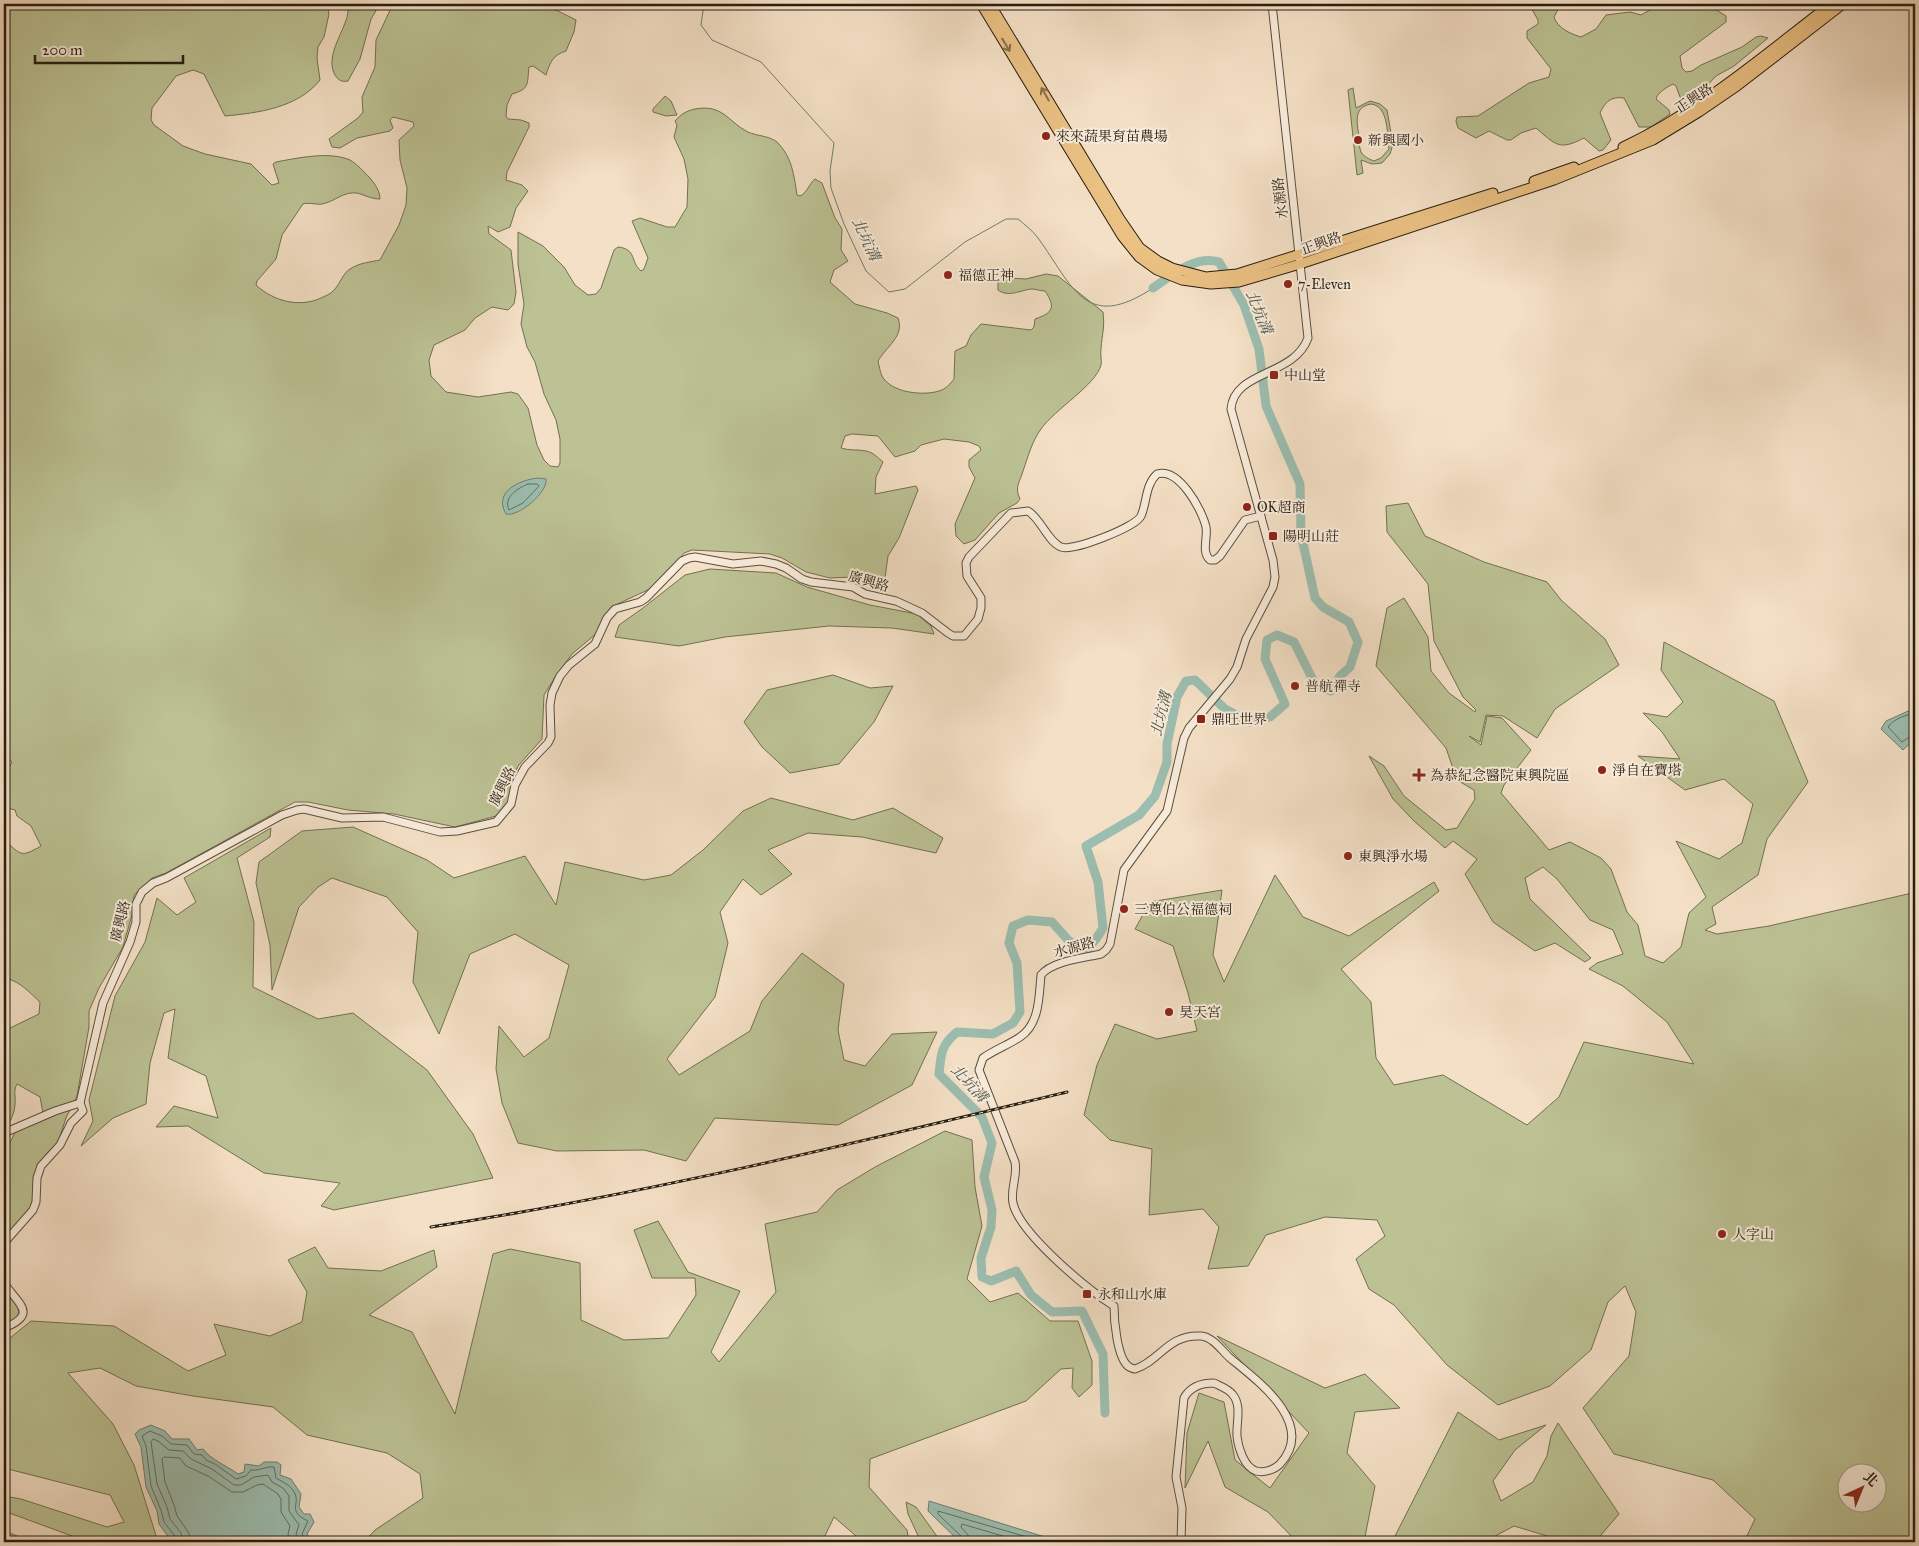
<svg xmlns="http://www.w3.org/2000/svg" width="1919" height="1546" font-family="'IM FELL Great Primer','Noto Serif TC',serif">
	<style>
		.green { fill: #bcc294; stroke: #727052; fill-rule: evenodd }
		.water { fill: #9cbeb0; stroke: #6d7e70 }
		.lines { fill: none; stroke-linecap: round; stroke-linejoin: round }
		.shore { stroke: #626e60; stroke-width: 1 }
		.stream { stroke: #6d7e70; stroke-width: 1 }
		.river { stroke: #9cbeb0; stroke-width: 9 }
		.minor-casing { stroke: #5a4e3e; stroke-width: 9 }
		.major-casing { stroke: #271d10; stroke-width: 11 }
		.minor { stroke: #f8ebda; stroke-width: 7 }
		.major { stroke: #eac083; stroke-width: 9 }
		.rail-casing { stroke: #271d10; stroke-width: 3 }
		.rail { stroke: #f8ebda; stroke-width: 1; stroke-dasharray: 4; stroke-linecap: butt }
		.oneway { stroke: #886e4a }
		.poi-dot { fill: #8f2418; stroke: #f8ebda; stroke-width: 2 }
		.labels { text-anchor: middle; stroke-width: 4; stroke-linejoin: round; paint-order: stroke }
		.street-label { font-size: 14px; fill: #271d10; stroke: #f8ebda }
		.poi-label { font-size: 14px; fill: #271d10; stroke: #f8ebda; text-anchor: start }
		.water-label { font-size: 15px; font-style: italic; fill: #505548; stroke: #f8ebda }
	</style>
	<rect width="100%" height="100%" fill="#f4e0c6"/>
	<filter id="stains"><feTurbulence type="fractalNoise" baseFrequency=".004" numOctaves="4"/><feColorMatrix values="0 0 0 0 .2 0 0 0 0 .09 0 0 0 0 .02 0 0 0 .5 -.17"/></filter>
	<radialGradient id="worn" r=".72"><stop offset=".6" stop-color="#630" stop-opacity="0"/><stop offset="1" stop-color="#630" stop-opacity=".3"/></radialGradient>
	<!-- green -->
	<g class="green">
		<path d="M4 4H327L329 14 324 37 318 47 317 58 320 80C298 108 257 113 225 116L204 74 193 70 176 76 152 108 151 120 154 125 183 146 205 154 251 164 272 185 279 183 273 164 276 162C298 158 329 151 350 160 357 164 364 172 370 178 375 184 380 191 380 199 371 199 365 195 357 193 344 191 334 202 322 204 316 205 310 202 303 204L282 235 276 259 257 281 256 285C273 301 299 308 321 298 325 296 331 294 334 290 340 284 343 273 350 269 359 263 370 262 380 260L399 225 406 205 407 188 400 160 399 140 414 126 413 122 393 117 390 120 393 128 390 131 357 138 340 148 332 147 329 139 358 118 363 112 362 97 375 67 376 40 393 4H544L576 20 574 32 566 51C553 55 550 62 546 75L533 66 529 67C527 84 530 89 512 94L507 105 506 116 508 119 521 120 529 123V127L507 172 506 180 522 185 528 191 516 208 510 227 498 232 488 226 489 234 511 250 516 292 514 304 508 310 492 307 475 318 465 330 434 345 429 360 431 376 446 392 478 397 511 392 518 394 528 408 537 445 544 460 550 466 558 467 560 463V439L556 420 544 394 535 362 527 347 521 324 524 304 518 264V232L543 246 564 267 575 285 588 295 596 294 601 288 614 250 618 247C637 249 630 262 641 271L644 269 648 258 632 221 640 218 667 227H675L687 207 688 179 684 159 674 137 677 125 675 121C681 114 686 111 695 109 723 104 727 121 748 132 757 136 770 136 777 142 792 157 794 175 797 195L800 196C807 193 809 184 815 179L822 183 835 218 842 229 841 250 848 261 834 270 830 282 855 304 887 313 898 318C905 336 886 347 878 361 879 365 880 372 882 376 891 393 923 396 939 391 946 389 950 384 954 379L955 351 966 346 971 335 981 324 1031 330 1034 327 1035 319C1053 313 1056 307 1045 291 1041 291 1036 289 1032 289 1020 290 1009 298 998 290V282L1009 278 1026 279 1046 274 1058 276 1103 312C1105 329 1102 333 1101 349 1100 354 1102 360 1101 365 1096 385 1055 409 1041 429 1032 441 1028 457 1023 471 1020 482 1014 487 1020 499L1017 503 999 513 975 540 964 544 956 536 955 524 975 478 969 467V460L981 450 979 446 969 442 944 439 921 445 915 451 895 457 878 436 852 434 845 436 841 448C850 451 857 449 866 451 873 452 878 458 883 462L876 477 875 494 916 486 918 490 899 538 888 556 884 585 880 586 855 577 830 578 806 572 782 558 770 554 692 550 684 553 669 573 652 588 611 607 597 633 572 654 557 674 544 695 542 739 518 766 513 778 510 807 500 815 455 827 394 814 348 810 308 802H295L166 873 152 878 134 895 132 915 123 947 99 988 89 1011V1027L77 1096 66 1118 57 1145 48 1152 37 1166 33 1199 28 1214 4 1241V1150L7 1149 17 1128 44 1118 40 1097 17 1084C13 1091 16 1096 15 1104 15 1112 10 1124 4 1129V1039L6 1030 39 1014 40 1002C31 994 17 978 4 979V840C22 855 20 858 41 846L31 826 17 816 15 810 4 807V777L12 762 4 754Z"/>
		<path d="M349 4H380L371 19 360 59 348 81C342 82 339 81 335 75 326 59 339 39 345 23 348 17 348 10 349 4Z"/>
		<path d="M1529 4H1561L1554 17C1557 28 1571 34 1581 37L1596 29 1606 15 1630 12 1641 15 1660 4H1707L1726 16V22L1680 56 1682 68 1686 72 1692 71 1701 65 1742 47 1756 37 1761 36 1768 38 1734 66 1716 76 1702 91 1687 99 1680 97 1676 86 1673 84C1667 87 1657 93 1656 99L1669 110 1670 114 1651 127H1639L1624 98C1611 96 1605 102 1600 113L1611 140 1603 150 1599 151 1584 138C1559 151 1556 145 1536 128L1521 133 1511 140H1507L1489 131 1476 138 1458 128 1456 121 1457 117 1478 116 1529 83 1549 77 1551 69 1527 38V31L1538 24V20Z"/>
		<path d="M1353 88 1356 108 1370 101 1380 104 1387 110 1393 144 1390 154 1382 163 1372 164 1361 160 1363 173 1357 175 1348 90ZM1371 104C1389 106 1387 135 1389 149L1381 158 1374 161C1369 159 1364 157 1361 152 1359 147 1359 141 1359 136 1357 123 1353 107 1371 104Z"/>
		<path d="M665 96 671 101 677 115 666 116 653 112V109Z"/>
		<path d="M1408 503 1425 536 1484 562 1547 582 1561 600 1605 639 1619 665 1555 709 1537 738 1503 716 1486 715 1480 742 1469 736 1481 745 1487 716 1502 718 1531 750 1504 785 1501 793 1549 850 1570 842 1601 858 1611 869 1627 912 1638 925 1645 956 1663 963 1681 947 1689 913 1706 897 1676 841 1719 859 1742 843 1753 804 1724 779 1685 790 1638 756 1680 759 1662 732 1643 713 1667 717 1683 702 1661 670 1664 642 1774 701 1808 782 1767 839 1758 875 1712 907 1716 924 1705 930 1717 934 1769 926 1912 893 1915 935V1542H1744L1755 1519 1713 1480 1614 1454 1583 1408 1629 1356 1636 1312 1625 1286 1608 1302 1591 1350 1550 1386 1498 1405 1447 1365 1394 1305 1369 1289 1356 1259 1385 1236 1377 1220 1325 1217 1266 1235 1248 1266 1208 1269 1219 1227 1203 1209 1149 1215 1152 1149 1110 1140 1084 1115 1097 1065 1115 1024 1157 1039 1197 1031 1188 993 1173 946 1135 929 1150 902 1222 890 1213 955 1224 982 1275 875 1303 917 1349 936 1434 882 1439 891 1341 969 1371 1002 1376 1058 1394 1085 1443 1075 1527 1125 1559 1097 1584 1042 1694 1064 1667 1022 1623 986 1589 969 1597 963 1623 954 1613 930 1590 920 1557 879 1543 867 1525 878 1530 899 1591 958 1585 962 1555 943 1535 951 1493 922 1465 874 1477 859 1453 841 1445 848 1414 821 1393 799 1369 756 1384 766 1404 796 1446 830 1457 828 1475 799 1474 790 1457 780 1446 748 1376 666 1387 608 1404 598 1428 637 1431 671 1449 693 1475 712 1476 710 1463 697 1434 641 1428 584 1387 532 1386 506ZM1846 1474H1876V1504H1846Z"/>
		<path d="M710 569 776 573 807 587 870 605 917 614 931 626 934 634 892 628 829 626 725 637 679 646 615 637 619 625 643 608 685 575Z"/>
		<path d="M833 675 870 688 893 686 874 722 839 764 790 773 762 747 744 722 767 690Z"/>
		<path d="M771 798 853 820 893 808 943 838 936 853 862 837 808 833 768 850 792 874 761 895 743 879 720 912 728 943 715 997 667 1059 679 1075 750 1031 762 1001 802 953 844 984 838 1030 844 1060 865 1066 892 1034 937 1032 912 1085 838 1125 715 1118 686 1161 644 1150 557 1151 518 1143 502 1103 496 1069 499 1026 524 1057 549 1038 569 965 515 934 470 954 439 1034 413 982 418 932 387 897 332 878 318 887 299 907 272 990 270 945 256 883 259 862 302 831 353 827 427 860 454 878 525 856 556 905 565 862 644 880 671 875 703 850 743 811Z"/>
		<path d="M271 828 270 837 237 858 254 922 253 987 318 1019 353 1013 427 1070 473 1134 493 1178 334 1210 321 1206 340 1183 264 1173 188 1126 156 1127 174 1106 218 1118 206 1076 168 1058 175 1009 164 1013 150 1063 146 1104 113 1118 81 1146 93 1121 89 1100 115 996 145 942 157 898 177 915 196 902 184 878Z"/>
		<path d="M945 1131 972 1140 975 1187 982 1226 967 1279 990 1302 1018 1293 1050 1321H1078L1092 1361V1385L1079 1397 1072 1388 1073 1368 1061 1369 1026 1401 870 1459 869 1487 907 1530 909 1542H863L834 1517 822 1542H364L375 1530 423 1498 420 1474 387 1453 307 1435 273 1407 193 1396 136 1386 100 1368 68 1373 113 1424 134 1465 158 1542H84L72 1536 4 1511V1496L21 1499 107 1527 124 1522 110 1495 4 1468V1419L7 1412 4 1407V1343L31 1321 114 1326 188 1371 226 1355 214 1324 270 1336 302 1322 307 1292 288 1260 315 1247 328 1268 381 1271 434 1250 437 1267 369 1315 412 1332 455 1414 493 1254 510 1249 580 1263 581 1320 624 1340 668 1338 696 1295 695 1278H652L634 1230 658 1221 688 1272 740 1291 711 1352 719 1362 776 1292 765 1224 817 1212 837 1190 875 1167Z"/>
		<path d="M4 1290 16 1303 19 1312 16 1320 4 1326Z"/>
		<path d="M1217 1336 1325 1388 1365 1374 1400 1408 1355 1412 1347 1453 1375 1486 1364 1542H1297L1268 1512 1225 1487 1208 1441 1185 1488 1187 1433 1199 1393 1224 1402 1235 1460 1270 1488 1309 1433Z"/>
		<path d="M1458 1412 1499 1440 1546 1425 1515 1450 1493 1481 1501 1501 1533 1482 1547 1456 1551 1436 1558 1423 1619 1514 1595 1542H1567L1514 1526 1484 1542H1392Z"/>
		<path d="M906 1502 916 1507 941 1542H921L908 1514Z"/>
	</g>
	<!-- water -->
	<g class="water">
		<path d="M538 478 546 479C548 492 519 517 506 514 493 492 519 480 538 478Z"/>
		<path d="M1915 708V739L1903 750 1881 729 1886 721Z"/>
		<path d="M151 1425 165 1431 172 1439H189L197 1450 203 1449C210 1459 227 1466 238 1474L244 1472 245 1464 259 1466 264 1462H277L281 1465 280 1475 291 1479 301 1494 299 1507 304 1514H310L314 1522 307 1534 312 1542H172L159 1524 157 1511 146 1487 141 1447 135 1434 139 1430Z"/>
		<path d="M929 1501 1061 1542H960L928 1511Z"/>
		<path d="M10 1533 27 1540 40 1542H4V1536Z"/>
	</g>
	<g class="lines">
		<!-- shore -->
		<g class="shore">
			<path d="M528 484H537L539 486 523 503 509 510C503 497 518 488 528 484Z"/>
			<path d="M1915 713C1906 715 1893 719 1888 727L1902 742 1911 736 1915 735"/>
			<path d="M177 1542 175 1536 164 1522 161 1510 151 1486 146 1446 142 1436 150 1431 162 1436 171 1444 187 1445 194 1454 202 1455 206 1460 215 1464 236 1479 246 1476 251 1470C260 1471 266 1466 274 1467L276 1478C284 1483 291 1485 295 1494 300 1505 287 1511 308 1521L302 1534 306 1542"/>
			<path d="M183 1542 181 1533 170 1519 167 1507 157 1484 151 1442 153 1439 158 1441 169 1450 183 1451 191 1459 212 1469 234 1485H241L254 1477 268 1475 272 1482 283 1488 289 1496V1511L299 1525 296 1534 299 1542"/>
			<path d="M190 1542 189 1533 177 1516 174 1505 165 1482 162 1459 164 1457 180 1458 186 1466 208 1476 232 1492H243L257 1485 263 1484 278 1494 281 1499V1512L290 1526 288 1534 290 1542"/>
			<path d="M963 1542 962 1537 938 1514V1511L1044 1542"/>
			<path d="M969 1542 968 1535 961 1527 962 1524 1023 1542"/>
		</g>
		<!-- stream -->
		<path class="stream" d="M704 4 701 25 712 40 761 62 834 143 830 171 831 188 844 224 866 271 889 292 905 289 965 242 1006 219H1018C1025 225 1033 231 1038 238 1073 286 1085 333 1153 288"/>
		<!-- river -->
		<path class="river" d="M1105 1413 1103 1354 1082 1311 1052 1312 1031 1295 1016 1271 991 1281 982 1277 981 1258 991 1227 992 1210 984 1177 992 1143 982 1117 939 1074C941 1054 941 1045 957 1032L993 1034 1013 1023 1020 1012 1017 963 1009 943 1013 926 1028 920 1052 922 1069 941 1087 950 1096 939 1103 928 1098 882 1086 846 1139 815 1155 796 1167 762V744L1177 697 1186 681 1195 680 1225 709 1250 722 1270 717 1285 704 1265 659 1267 640 1277 635 1294 642 1316 686 1331 691 1340 676 1350 667 1358 642 1349 622 1323 607 1315 598 1301 534 1300 484 1266 406 1259 349 1244 305 1219 262C1195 255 1172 275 1153 288"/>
		<!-- minor casing -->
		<g class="minor-casing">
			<g id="minor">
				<path d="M4 1133 55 1111 80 1103"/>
				<path d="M4 1243 33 1210 36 1202 37 1178 41 1166 60 1145 71 1123 83 1111 80 1103 103 1003 130 942 136 922V904L142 892 153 883 166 878 282 815 297 810 304 809 342 818 383 817 440 832 457 831 496 822 511 804 515 785 525 767 548 743 551 737 550 705 552 693 560 676 569 665 595 644 607 618 615 609 640 602 646 598 682 561 689 558 695 557 733 564 761 561 776 564 786 568 802 579 811 582 853 587 865 594 896 601 922 613 948 633 953 636H964L978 619 981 608V598L967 576 966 563 969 557 1011 513 1028 511C1041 519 1048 542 1061 547 1072 552 1136 527 1141 516 1147 503 1145 485 1157 474 1179 467 1202 510 1206 527 1208 538 1201 552 1210 560H1215L1220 556 1245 520 1261 516"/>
				<path d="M4 1283C18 1304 39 1314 4 1328"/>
				<path d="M1181 1542 1182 1508 1176 1477 1184 1398C1190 1387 1202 1383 1214 1383 1220 1386 1229 1389 1233 1395 1242 1406 1236 1423 1237 1436 1238 1447 1244 1467 1256 1471 1264 1473 1274 1470 1280 1464 1317 1424 1258 1381 1230 1358 1222 1351 1213 1337 1201 1336 1168 1334 1160 1361 1135 1369 1133 1369 1129 1367 1128 1366 1117 1357 1114 1320 1114 1306 1088 1290 1019 1233 1013 1203 1010 1189 1018 1176 1015 1162L979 1070 983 1058C994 1050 1008 1045 1020 1037 1040 1024 1039 995 1041 975 1052 961 1084 958 1101 954L1106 950 1110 944 1124 870 1167 811 1184 738 1189 728 1230 679 1237 667 1246 639 1273 587 1275 577 1273 560 1231 409C1234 370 1294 377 1308 338L1272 4"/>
			</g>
		</g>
		<!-- major casing -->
		<g class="major-casing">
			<g id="major">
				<path d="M981 4 1122 236 1139 257 1157 270 1182 280 1211 284 1239 282 1300 264 1554 180 1653 140 1699 112 1737 86 1843 4"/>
				<path d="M990 4 1120 219 1140 248 1158 261 1172 268 1206 277 1237 274 1493 193"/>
				<path d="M1623 147C1700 111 1764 55 1831 4"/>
				<path d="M1534 181 1574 167"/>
			</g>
		</g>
		<!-- minor -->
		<use href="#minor" class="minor"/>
		<!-- major -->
		<use href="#major" class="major"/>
		<!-- rail casing -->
		<g class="rail-casing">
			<path id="rail" d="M431 1227C646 1194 856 1143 1067 1092"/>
		</g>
		<!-- rail -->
		<use href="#rail" class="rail"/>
	</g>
	<!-- one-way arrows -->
	<defs><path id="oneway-shaft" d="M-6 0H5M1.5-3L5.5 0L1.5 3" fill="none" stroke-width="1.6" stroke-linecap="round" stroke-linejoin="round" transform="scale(1.25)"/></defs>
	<g class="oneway">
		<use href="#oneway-shaft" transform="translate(1006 45) rotate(59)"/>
		<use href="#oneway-shaft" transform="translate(1045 94) rotate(-120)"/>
	</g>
	<!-- markers -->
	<g class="poi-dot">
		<circle cx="1046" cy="136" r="5"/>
		<circle cx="1358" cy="140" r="5"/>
		<circle cx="948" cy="275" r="5"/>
		<circle cx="1288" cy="284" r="5"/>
		<rect x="1269" y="370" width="10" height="10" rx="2.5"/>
		<circle cx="1247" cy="507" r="5"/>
		<rect x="1268" y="531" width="10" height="10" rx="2.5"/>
		<circle cx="1295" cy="686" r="5"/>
		<rect x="1196" y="714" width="10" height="10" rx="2.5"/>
		<circle cx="1602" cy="770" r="5"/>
		<path d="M1416.5 767.5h5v5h5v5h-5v5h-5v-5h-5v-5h5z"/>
		<circle cx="1348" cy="856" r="5"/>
		<circle cx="1124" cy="909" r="5"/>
		<circle cx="1169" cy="1012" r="5"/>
		<circle cx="1722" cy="1234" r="5"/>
		<rect x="1082" y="1289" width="10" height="10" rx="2.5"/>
	</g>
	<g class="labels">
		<!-- street labels -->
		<g class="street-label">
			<text transform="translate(1694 98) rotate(-33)" y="5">正興路</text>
			<text transform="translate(1280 198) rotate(-97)" y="5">水源路</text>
			<text transform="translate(1321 243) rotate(-19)" y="5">正興路</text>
			<text transform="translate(869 581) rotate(16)" y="5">廣興路</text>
			<text transform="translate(502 786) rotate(-64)" y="5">廣興路</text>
			<text transform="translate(120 921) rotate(-76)" y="5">廣興路</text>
			<text transform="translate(1074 947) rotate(-15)" y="5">水源路</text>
		</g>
		<!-- poi labels -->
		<g class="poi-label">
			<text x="1056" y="141">來來蔬果育苗農場</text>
			<text x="1368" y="145">新興國小</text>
			<text x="958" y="280">福德正神</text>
			<text x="1298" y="289">7-Eleven</text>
			<text x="1284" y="380">中山堂</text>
			<text x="1257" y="512">OK超商</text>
			<text x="1283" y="541">陽明山莊</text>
			<text x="1305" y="691">普航禪寺</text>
			<text x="1211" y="724">鼎旺世界</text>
			<text x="1612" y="775">淨自在寶塔</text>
			<text x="1430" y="780">為恭紀念醫院東興院區</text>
			<text x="1358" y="861">東興淨水場</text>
			<text x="1134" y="914">三尊伯公福德祠</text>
			<text x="1179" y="1017">昊天宮</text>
			<text x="1732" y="1239">人字山</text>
			<text x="1097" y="1299">永和山水庫</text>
		</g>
		<!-- water labels -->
		<g class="water-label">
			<text transform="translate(866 239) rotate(65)" y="5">北坑溝</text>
			<text transform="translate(1259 312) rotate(68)" y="5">北坑溝</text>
			<text transform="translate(1161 714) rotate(-76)" y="5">北坑溝</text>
			<text transform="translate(969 1083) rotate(47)" y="5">北坑溝</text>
		</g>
	</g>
	<!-- margin -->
	<rect width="1919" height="1546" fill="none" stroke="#f4e0c6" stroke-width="20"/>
	<rect x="5" y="5" width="1909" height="1536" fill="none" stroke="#271d10" stroke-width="2.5"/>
	<rect x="10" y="10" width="1899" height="1526" fill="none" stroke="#271d10"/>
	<!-- north arrow -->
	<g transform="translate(1862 1488) rotate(44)"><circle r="24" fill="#f8ebda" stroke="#a49989"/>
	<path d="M0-4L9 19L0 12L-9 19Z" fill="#8f2418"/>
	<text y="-8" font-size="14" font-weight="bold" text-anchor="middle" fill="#271d10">北</text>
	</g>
	<!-- scale -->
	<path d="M35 55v8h148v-8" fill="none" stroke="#271d10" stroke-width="2.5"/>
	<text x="42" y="55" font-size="15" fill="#271d10" stroke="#f8ebda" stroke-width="4" paint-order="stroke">200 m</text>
	<rect width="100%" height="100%" filter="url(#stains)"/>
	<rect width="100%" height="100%" fill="url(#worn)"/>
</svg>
